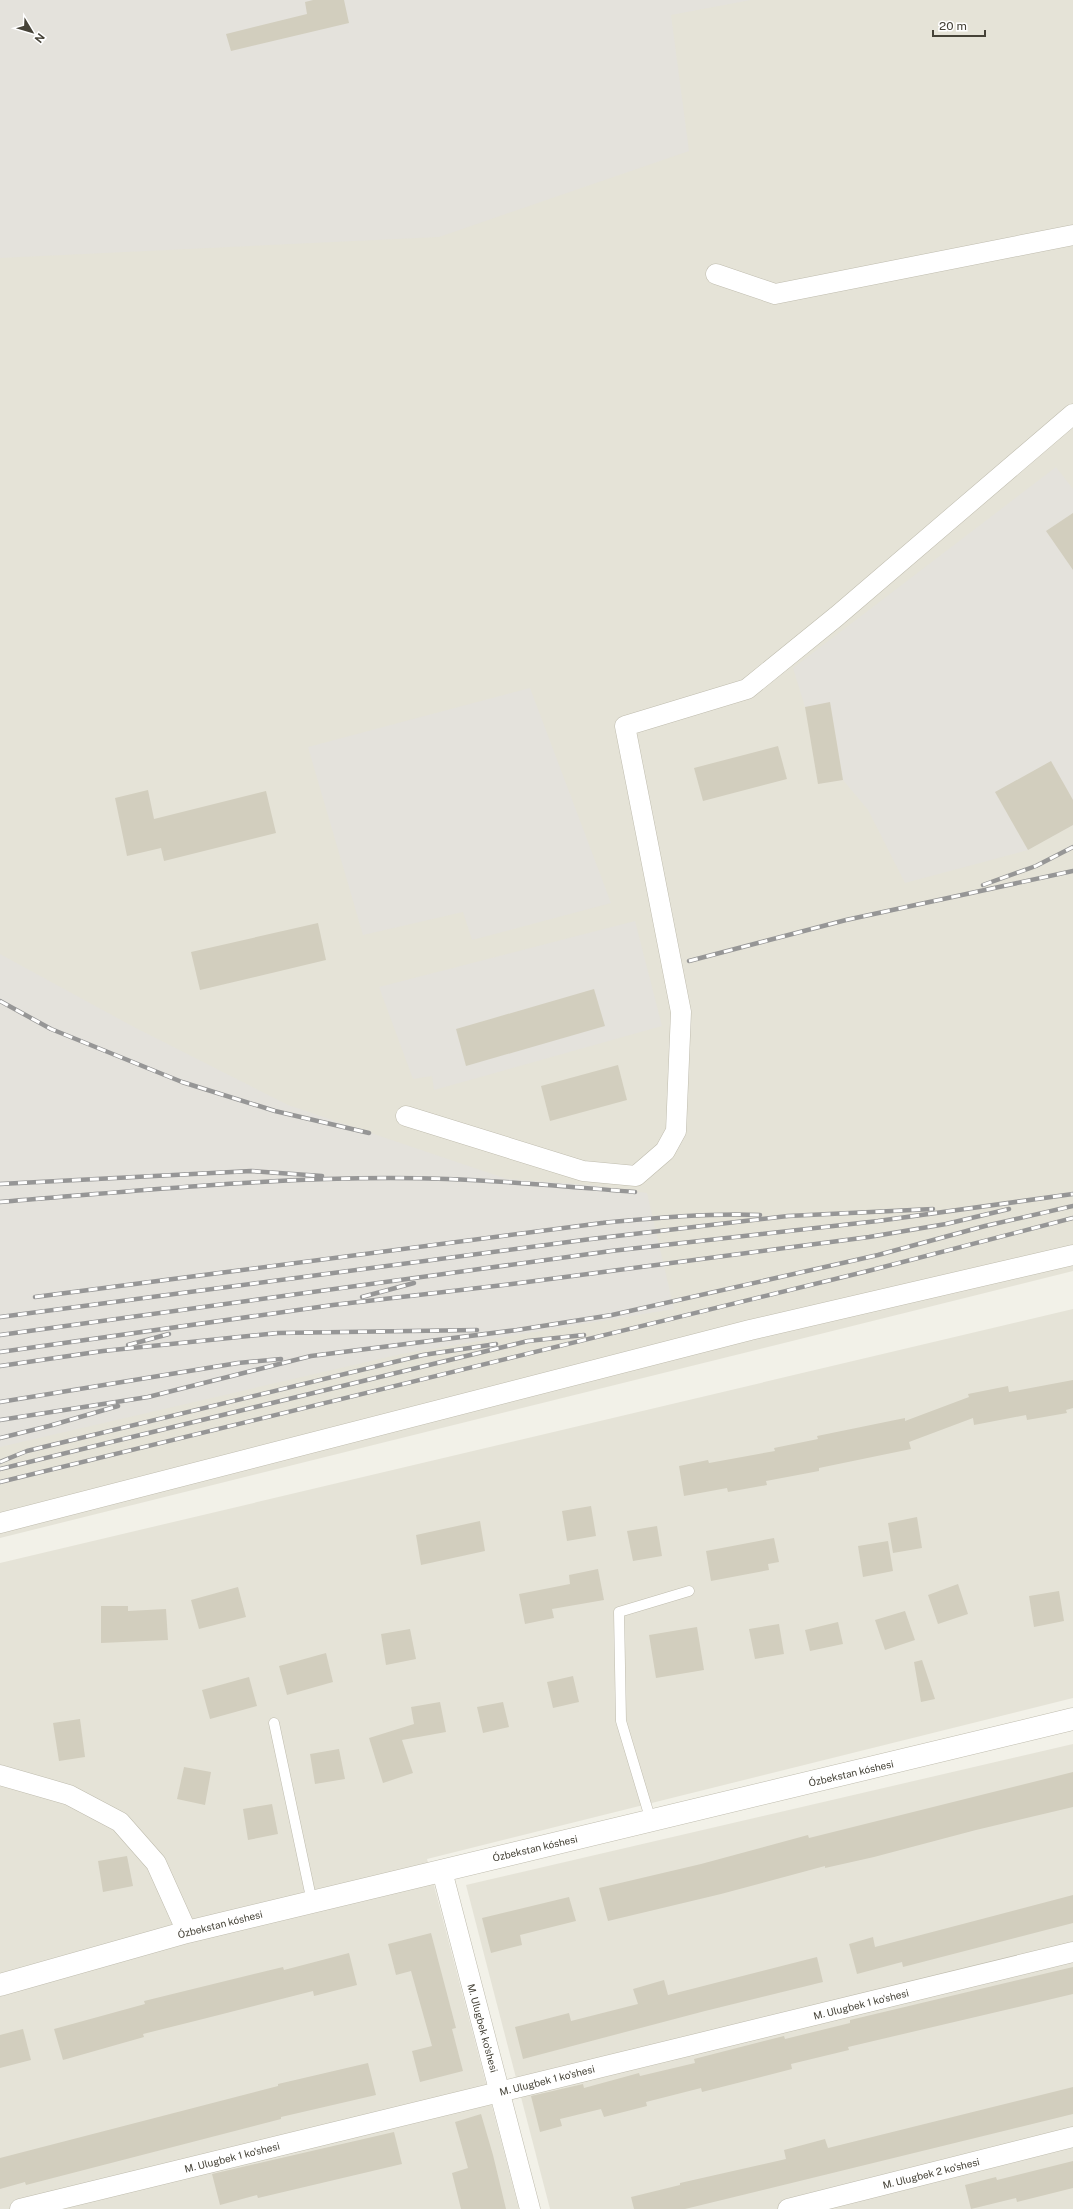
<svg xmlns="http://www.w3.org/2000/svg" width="1073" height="2209" font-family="'Public Sans',sans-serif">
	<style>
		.residential { fill: #e5e3d7 }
		.industrial { fill: #e4e2dc }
		.building { fill: #d2cebe }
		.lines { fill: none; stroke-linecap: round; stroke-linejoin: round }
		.service-casing { stroke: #bfbcae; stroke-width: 11 }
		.minor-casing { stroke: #bfbcae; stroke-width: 21 }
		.tertiary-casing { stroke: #bfbcae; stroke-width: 23 }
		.service { stroke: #fff; stroke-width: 10 }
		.minor { stroke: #fff; stroke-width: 20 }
		.tertiary { stroke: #fff; stroke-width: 22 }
		.rail-casing { stroke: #969696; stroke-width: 4.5 }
		.rail { stroke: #fff; stroke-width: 3; stroke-dasharray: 9; stroke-linecap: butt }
		.labels { text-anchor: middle; stroke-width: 4; stroke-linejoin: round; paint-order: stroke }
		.street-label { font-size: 10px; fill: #454237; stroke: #fff }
	</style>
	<rect width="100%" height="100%" fill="#f2f1e8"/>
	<!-- residential -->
	<g class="residential">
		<path d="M0 0H1073V1271L0 1538Z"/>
		<path d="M1073 1309V1698L427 1859 519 2209H0V1563Z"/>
		<path d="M1073 1744V2209H550L466 1885Z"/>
	</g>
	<!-- industrial -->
	<g class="industrial">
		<path d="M0 0H751L671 15 689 151 439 237 0 258Z"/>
		<path d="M1056 467 1073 489V825L1028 850 905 883 868 810 843 780 830 703 805 707 793 668Z"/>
		<path d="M530 688 611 903 472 940 463 912 363 935 308 747Z"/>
		<path d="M635 921 662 1026 434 1090 432 1076 413 1079 379 987Z"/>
		<path d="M0 954 132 1026 288 1105 507 1179 589 1185 647 1193 674 1309 401 1354 0 1447Z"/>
	</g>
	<!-- building -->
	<g class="building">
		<path d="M313 0H344L349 23 231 51 226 34 307 14 305 2Z"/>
		<path d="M1073 513V570L1046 531Z"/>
		<path d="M830 702 843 780 818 784 805 707Z"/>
		<path d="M778 746 787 779 703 801 694 768Z"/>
		<path d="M1051 761 1073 800V825L1028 850 995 792Z"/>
		<path d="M148 790 154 819 266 791 276 833 164 861 161 848 127 856 115 798Z"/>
		<path d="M318 923 326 960 200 990 191 952Z"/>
		<path d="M594 989 605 1026 466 1066 456 1029Z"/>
		<path d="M618 1065 627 1100 550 1121 541 1086Z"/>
		<path d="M1073 1380V1408L1066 1410 1067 1413 1027 1420 1026 1415 974 1425 973 1418 909 1442 911 1449 819 1468V1471L766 1481 767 1485 728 1492 727 1488 684 1496 679 1466 708 1460 709 1463 775 1451 774 1448 818 1439 817 1436 905 1418V1421L969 1397 968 1394 1008 1386 1009 1392Z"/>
		<path d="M591 1506 596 1536 567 1541 562 1511Z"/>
		<path d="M917 1517 922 1548 893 1553 888 1523Z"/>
		<path d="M480 1521 485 1551 421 1565 416 1535Z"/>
		<path d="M657 1526 662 1556 633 1561 627 1531Z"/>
		<path d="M774 1538 779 1562 768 1564 769 1570 711 1581 706 1551Z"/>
		<path d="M888 1541 893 1571 863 1577 858 1546Z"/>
		<path d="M598 1569 604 1600 552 1609 554 1618 525 1624 519 1594 570 1584 569 1575Z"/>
		<path d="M958 1584 968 1614 938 1624 928 1595Z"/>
		<path d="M238 1587 246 1617 199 1629 191 1600Z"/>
		<path d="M1059 1591 1064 1621 1034 1627 1029 1596Z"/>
		<path d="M101 1606H128V1611L166 1609 168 1640 101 1643Z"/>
		<path d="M905 1611 915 1640 885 1650 875 1620Z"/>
		<path d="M838 1622 843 1644 810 1651 805 1630Z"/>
		<path d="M779 1624 784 1654 755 1659 749 1629Z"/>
		<path d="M697 1627 704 1670 656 1678 649 1635Z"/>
		<path d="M410 1629 416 1659 386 1665 381 1634Z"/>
		<path d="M326 1653 333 1682 287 1695 279 1666Z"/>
		<path d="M922 1660 935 1699 921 1702 914 1662Z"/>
		<path d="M573 1676 579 1702 553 1708 547 1682Z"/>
		<path d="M249 1677 257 1706 210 1719 202 1690Z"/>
		<path d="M440 1702 446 1732 402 1740 413 1773 383 1783 369 1738 414 1724 411 1707Z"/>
		<path d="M503 1702 509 1727 483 1733 477 1707Z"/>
		<path d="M80 1719 85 1757 59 1761 53 1723Z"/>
		<path d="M339 1749 345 1779 315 1784 310 1754Z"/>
		<path d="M184 1767 211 1772 205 1805 177 1799Z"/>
		<path d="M1073 1772V1807L976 1830 874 1857 825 1868V1866L721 1894 608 1921 599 1888 701 1864 808 1835 809 1838Z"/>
		<path d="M272 1804 278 1834 248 1840 243 1809Z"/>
		<path d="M127 1856 133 1886 103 1892 98 1861Z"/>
		<path d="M1073 1895V1923L903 1967 902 1962 857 1974 849 1944 873 1937 875 1947Z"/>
		<path d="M569 1897 576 1921 520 1935 522 1945 491 1953 482 1918Z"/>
		<path d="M431 1933 456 2028 452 2029 463 2071 420 2082 412 2051 432 2046 411 1971 396 1975 388 1944Z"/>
		<path d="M349 1953 357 1985 314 1996 313 1991 203 2019 143 2034 144 2037 63 2060 54 2029 145 2004 144 2001 283 1967 284 1970Z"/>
		<path d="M817 1957 823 1982 705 2011 523 2059 515 2027 569 2013 571 2021 638 2004 633 1989 664 1980 668 1995Z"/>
		<path d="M1073 1967V1994L848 2047 849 2050 791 2064 792 2069 702 2092 701 2088 646 2102 647 2106 604 2117 601 2109 560 2119 562 2126 540 2132 531 2096 583 2084 584 2088 639 2073 640 2076 695 2063 694 2059 784 2036 785 2039 850 2023V2020Z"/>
		<path d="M23 2029 31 2060 0 2068V2035Z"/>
		<path d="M368 2063 376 2095 281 2117V2119L26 2185 25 2182 0 2189V2158L278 2086V2084Z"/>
		<path d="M1073 2087V2114L685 2209H634L631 2197 680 2185V2183L786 2159 784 2150 825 2139 828 2148Z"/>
		<path d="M481 2114 493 2155 506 2209H461L452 2173 468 2168 455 2122Z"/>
		<path d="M394 2132 402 2164 258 2198 257 2195 220 2205 212 2174Z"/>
		<path d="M1073 2161V2188L1017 2202 1016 2198 971 2209 965 2185 996 2177 997 2180Z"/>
	</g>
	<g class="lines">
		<!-- service casing -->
		<g class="service-casing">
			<g id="service">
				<path d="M274 1723 312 1902"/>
				<path d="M651 1821 621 1721 619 1612 689 1591"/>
			</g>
		</g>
		<!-- minor casing -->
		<g class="minor-casing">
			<g id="minor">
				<path d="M716 274 775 294 1073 235"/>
				<path d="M406 1116 583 1171 636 1176 665 1151 676 1131 681 1012 625 726 747 689 837 616 1073 414"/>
				<path d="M0 1523 750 1330 1073 1255"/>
				<path d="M0 1775 69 1795 120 1822 156 1863 187 1932"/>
				<path d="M442 1871 530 2209"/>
				<path d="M20 2209 1073 1952"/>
				<path d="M788 2209 1073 2137"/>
			</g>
		</g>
		<!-- tertiary casing -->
		<g class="tertiary-casing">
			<path id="tertiary" d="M0 1985 187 1932 1073 1719"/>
		</g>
		<!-- service -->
		<use href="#service" class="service"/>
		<!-- minor -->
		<use href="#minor" class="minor"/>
		<!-- tertiary -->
		<use href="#tertiary" class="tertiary"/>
		<!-- rail casing -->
		<g class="rail-casing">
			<g id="rail">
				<path d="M983 885 1036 866 1073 847"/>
				<path d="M689 961 846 920 1073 871"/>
				<path d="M0 1001 51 1029 182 1082 275 1111 369 1133"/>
				<path d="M0 1184 251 1171 322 1176"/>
				<path d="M0 1202C147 1190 300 1174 447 1179 510 1181 573 1187 635 1192"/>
				<path d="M35 1297 602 1223C655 1218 707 1213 760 1215"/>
				<path d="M362 1297 414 1283"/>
				<path d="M0 1317 591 1239 788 1216 933 1209"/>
				<path d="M0 1335 611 1251 878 1221 1073 1194"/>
				<path d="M128 1345 169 1334"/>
				<path d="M0 1352 333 1305 512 1284 869 1237 946 1224 1009 1209"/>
				<path d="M0 1366 103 1351 278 1333 477 1330"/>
				<path d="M0 1402 238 1363 281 1359"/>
				<path d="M0 1420 148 1397 311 1356 517 1330 612 1315 878 1255 985 1226 1073 1206"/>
				<path d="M0 1438 49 1426 118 1406"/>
				<path d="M0 1462 27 1451 423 1355 496 1344"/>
				<path d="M0 1469 528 1341 584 1335"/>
				<path d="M0 1482 868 1271 1073 1218"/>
			</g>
		</g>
		<!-- rail -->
		<use href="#rail" class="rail"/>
	</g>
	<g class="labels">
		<!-- street labels -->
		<g class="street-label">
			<text transform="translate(851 1773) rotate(-13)" y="4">Ózbekstan kóshesi</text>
			<text transform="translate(535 1848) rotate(-13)" y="4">Ózbekstan kóshesi</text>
			<text transform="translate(220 1924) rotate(-14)" y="4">Ózbekstan kóshesi</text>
			<text transform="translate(861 2004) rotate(-14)" y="4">M. Ulugbek 1 ko'shesi</text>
			<text transform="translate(483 2028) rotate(75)" y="4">M. Ulugbek ko'shesi</text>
			<text transform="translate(547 2080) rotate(-14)" y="4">M. Ulugbek 1 ko'shesi</text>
			<text transform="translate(232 2157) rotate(-14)" y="4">M. Ulugbek 1 ko'shesi</text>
			<text transform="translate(931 2173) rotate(-14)" y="4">M. Ulugbek 2 ko'shesi</text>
		</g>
	</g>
	<!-- north arrow -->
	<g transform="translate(32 32) rotate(128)" stroke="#ffffff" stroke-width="3" paint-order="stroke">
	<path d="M0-3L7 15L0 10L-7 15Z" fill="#454237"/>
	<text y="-6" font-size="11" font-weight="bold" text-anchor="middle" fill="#454237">N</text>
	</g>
	<!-- scale -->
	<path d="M933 30v6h52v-6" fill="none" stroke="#454237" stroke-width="2"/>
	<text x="939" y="30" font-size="12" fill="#454237" stroke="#ffffff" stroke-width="3" paint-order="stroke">20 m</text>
</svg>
